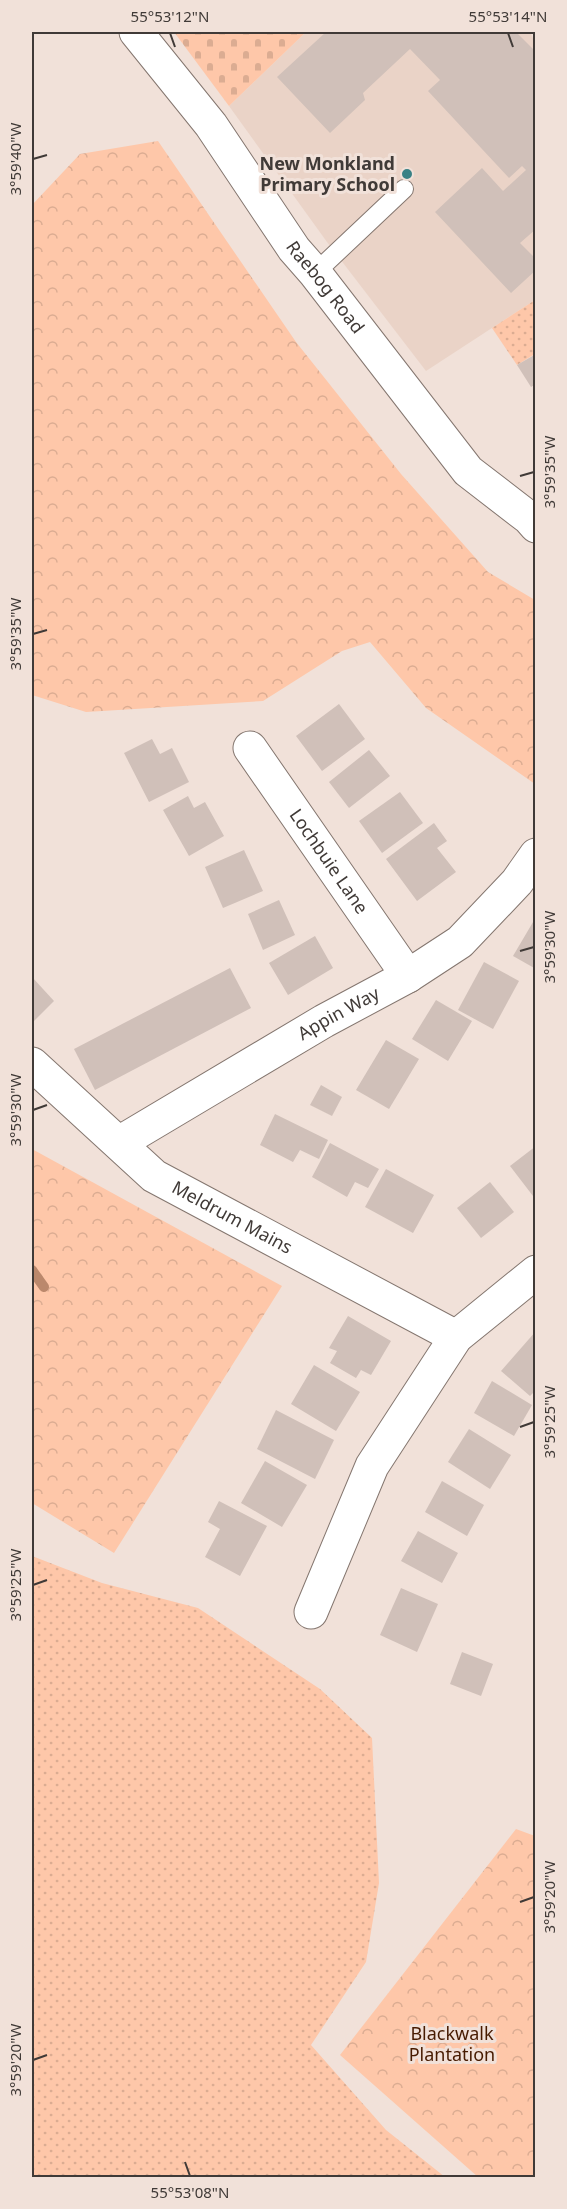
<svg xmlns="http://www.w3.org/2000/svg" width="567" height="2209" font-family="'Noto Sans',sans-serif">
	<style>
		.built { fill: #ead3c7 }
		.grass { fill: url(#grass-dots) }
		.forest { fill: url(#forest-crowns) }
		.cemetery { fill: url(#cemetery-stones) }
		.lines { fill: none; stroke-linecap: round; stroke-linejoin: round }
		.stream { stroke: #bb886c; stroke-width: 10 }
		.building { fill: #d0c0b9 }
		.service-casing { stroke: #84766f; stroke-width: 20 }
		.minor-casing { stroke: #84766f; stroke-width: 35 }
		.secondary-casing { stroke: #84766f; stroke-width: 35 }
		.service { stroke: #fff; stroke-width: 18 }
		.minor { stroke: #fff; stroke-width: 33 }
		.secondary { stroke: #fff; stroke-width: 33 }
		.ticks { fill: none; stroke: #403a37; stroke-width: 2 }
		.poi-dot { fill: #398185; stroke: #f1e1d9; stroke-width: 2 }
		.labels { text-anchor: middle; stroke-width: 6; stroke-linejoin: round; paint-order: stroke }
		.poi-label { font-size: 18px; font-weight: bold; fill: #403a37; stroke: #f1e1d9; text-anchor: end }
		.street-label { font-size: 18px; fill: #403a37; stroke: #f1e1d9 }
		.park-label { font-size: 18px; fill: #471b00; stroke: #f1e1d9 }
		.neatline { fill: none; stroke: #403a37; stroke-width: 2 }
		.ticks-label { font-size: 15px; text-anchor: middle; fill: #403a37 }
	</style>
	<defs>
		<pattern id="grass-dots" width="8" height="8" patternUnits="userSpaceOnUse" patternTransform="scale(1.5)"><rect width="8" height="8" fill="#fec7a9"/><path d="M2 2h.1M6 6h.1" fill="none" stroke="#dbac92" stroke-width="1.8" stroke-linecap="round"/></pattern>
		<pattern id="forest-crowns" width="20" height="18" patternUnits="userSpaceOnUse" patternTransform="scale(1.5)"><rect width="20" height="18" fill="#fec7a9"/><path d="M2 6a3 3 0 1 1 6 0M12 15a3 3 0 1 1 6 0" fill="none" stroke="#dbac92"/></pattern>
		<pattern id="cemetery-stones" width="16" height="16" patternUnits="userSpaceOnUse" patternTransform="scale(1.5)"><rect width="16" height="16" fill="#fec7a9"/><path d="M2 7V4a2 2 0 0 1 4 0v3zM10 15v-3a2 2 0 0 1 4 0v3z" fill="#dbac92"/></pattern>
	</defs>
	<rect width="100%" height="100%" fill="#f1e1d9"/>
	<!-- built -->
	<path class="built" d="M306 32H530L536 44 535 300 426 371 327 242 229 106Z"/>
	<!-- grass -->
	<g class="grass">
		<path d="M535 300V354L517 365 492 328Z"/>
		<path d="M32 1556 102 1583 198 1608 320 1689 372 1738 379 1883 366 1962 311 2045 386 2130 445 2177H32Z"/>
	</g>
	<!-- forest -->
	<g class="forest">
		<path d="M158 141 296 342 401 474 488 572 535 600V784L426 708 370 642 342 651 263 701 86 712 32 695V205L80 154Z"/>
		<path d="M32 1149 282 1286 114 1553 32 1503Z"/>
		<path d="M516 1829 535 1836V2177H478L340 2055Z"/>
	</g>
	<!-- cemetery -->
	<path class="cemetery" d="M174 32H306L229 106Z"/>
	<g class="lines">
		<!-- stream -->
		<path class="stream" d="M32 1270 44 1287"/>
	</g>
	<!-- building -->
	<g class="building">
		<path d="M326 32H516L536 52V229L520 243 536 259V270L511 293 435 212 482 168 503 191 526 170 522 166 509 178 428 91 440 80 410 49 363 93 365 100 330 133 277 77Z"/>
		<path d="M536 354V384L531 387 517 365Z"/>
		<path d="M339 704 365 739 322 771 296 736Z"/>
		<path d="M152 739 160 754 172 748 189 782 149 802 124 753Z"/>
		<path d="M369 750 390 776 349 808 329 782Z"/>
		<path d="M400 792 423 823 382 853 359 821Z"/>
		<path d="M188 796 194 808 205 802 224 836 189 856 163 810Z"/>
		<path d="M434 823 447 841 437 848 456 872 417 901 386 859Z"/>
		<path d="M244 850 263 891 223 908 205 867Z"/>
		<path d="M279 900 295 935 263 950 248 914Z"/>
		<path d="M536 917V969L513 956Z"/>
		<path d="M315 936 333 968 288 995 269 963Z"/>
		<path d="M484 962 519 981 493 1029 458 1010Z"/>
		<path d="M230 968 251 1008 95 1090 74 1049Z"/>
		<path d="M32 977 54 1001 32 1023Z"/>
		<path d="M436 1000 472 1021 448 1061 412 1039Z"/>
		<path d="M386 1040 419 1059 389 1109 356 1090Z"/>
		<path d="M321 1085 342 1097 332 1116 310 1105Z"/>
		<path d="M275 1114 328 1140 319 1159 300 1150 293 1162 260 1145Z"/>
		<path d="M330 1143 379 1169 368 1188 355 1182 347 1197 312 1177Z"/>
		<path d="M536 1146V1195L533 1196 510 1166Z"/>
		<path d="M386 1169 434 1195 413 1233 365 1207Z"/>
		<path d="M490 1182 514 1212 481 1238 457 1208Z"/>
		<path d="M348 1316 391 1341 371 1375 361 1370 356 1378 330 1363 337 1351 329 1348Z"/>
		<path d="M536 1331V1390L530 1396 501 1371Z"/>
		<path d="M314 1365 360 1392 336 1431 291 1404Z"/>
		<path d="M492 1381 532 1405 514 1436 474 1413Z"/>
		<path d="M276 1410 334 1440 315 1479 257 1449Z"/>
		<path d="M469 1429 511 1455 490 1489 448 1462Z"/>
		<path d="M265 1461 307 1485 282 1527 241 1503Z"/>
		<path d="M442 1481 484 1505 467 1536 425 1512Z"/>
		<path d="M219 1501 267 1526 240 1576 205 1557 220 1529 208 1522Z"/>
		<path d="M418 1531 458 1553 442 1583 401 1561Z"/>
		<path d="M401 1588 438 1604 417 1652 380 1635Z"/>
		<path d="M462 1652 493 1664 481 1696 450 1684Z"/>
	</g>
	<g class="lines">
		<!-- service casing -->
		<g class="service-casing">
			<path id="service" d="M315 273 404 189"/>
		</g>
		<!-- minor casing -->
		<g class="minor-casing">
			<g id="minor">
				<path id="s1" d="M250 748 408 976"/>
				<path id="s2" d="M32 1064 154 1176 456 1337"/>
				<path id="s3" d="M119 1143 324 1021 408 976 460 942 517 882 536 855"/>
				<path d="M311 1612 372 1466 456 1337 536 1272"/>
			</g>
		</g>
		<!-- secondary casing -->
		<g class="secondary-casing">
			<g id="secondary">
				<path id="s4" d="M136 32 211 125 294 249 315 273 468 471 529 518 536 526"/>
			</g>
		</g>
		<!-- service -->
		<use href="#service" class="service"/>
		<!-- minor -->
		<use href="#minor" class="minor"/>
		<!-- secondary -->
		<use href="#secondary" class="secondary"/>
	</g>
	<!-- ticks -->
	<path class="ticks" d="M170 33 175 47M508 33 513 47M33 159 47 155M520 476 534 472M33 634 47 630M520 951 534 947M33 1110 47 1105M520 1427 534 1422M33 1585 47 1580M520 1902 534 1897M33 2060 47 2055M185 2162 190 2176"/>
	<!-- markers -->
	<circle class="poi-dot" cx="407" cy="174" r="6"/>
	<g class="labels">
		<!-- poi labels -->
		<g class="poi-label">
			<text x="395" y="170">New Monkland<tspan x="395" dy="21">Primary School</tspan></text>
		</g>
		<!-- street labels -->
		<g class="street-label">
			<text dy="6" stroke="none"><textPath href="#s4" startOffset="318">Raebog Road</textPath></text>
			<text dy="6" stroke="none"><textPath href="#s1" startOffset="138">Lochbuie Lane</textPath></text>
			<text dy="6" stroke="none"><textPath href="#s3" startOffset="255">Appin Way</textPath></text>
			<text dy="6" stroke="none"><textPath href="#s2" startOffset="254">Meldrum Mains</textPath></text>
		</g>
		<!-- park labels -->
		<g class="park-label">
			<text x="452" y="2040">Blackwalk<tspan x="452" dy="21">Plantation</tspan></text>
		</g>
	</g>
	<!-- border -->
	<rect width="567" height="2209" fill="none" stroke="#f1e1d9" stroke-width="66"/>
	<rect x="33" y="33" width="501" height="2143" class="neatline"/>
	<g class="ticks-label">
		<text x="170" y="22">55°53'12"N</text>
		<text x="508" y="22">55°53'14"N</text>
		<text transform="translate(16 159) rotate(-90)" y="5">3°59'40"W</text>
		<text transform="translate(550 472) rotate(-90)" y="5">3°59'35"W</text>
		<text transform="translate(16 634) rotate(-90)" y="5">3°59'35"W</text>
		<text transform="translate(550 947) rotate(-90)" y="5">3°59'30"W</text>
		<text transform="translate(16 1110) rotate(-90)" y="5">3°59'30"W</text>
		<text transform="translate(550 1422) rotate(-90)" y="5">3°59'25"W</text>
		<text transform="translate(16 1585) rotate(-90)" y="5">3°59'25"W</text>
		<text transform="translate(550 1897) rotate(-90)" y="5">3°59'20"W</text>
		<text transform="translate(16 2060) rotate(-90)" y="5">3°59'20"W</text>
		<text x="190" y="2198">55°53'08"N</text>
	</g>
</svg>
